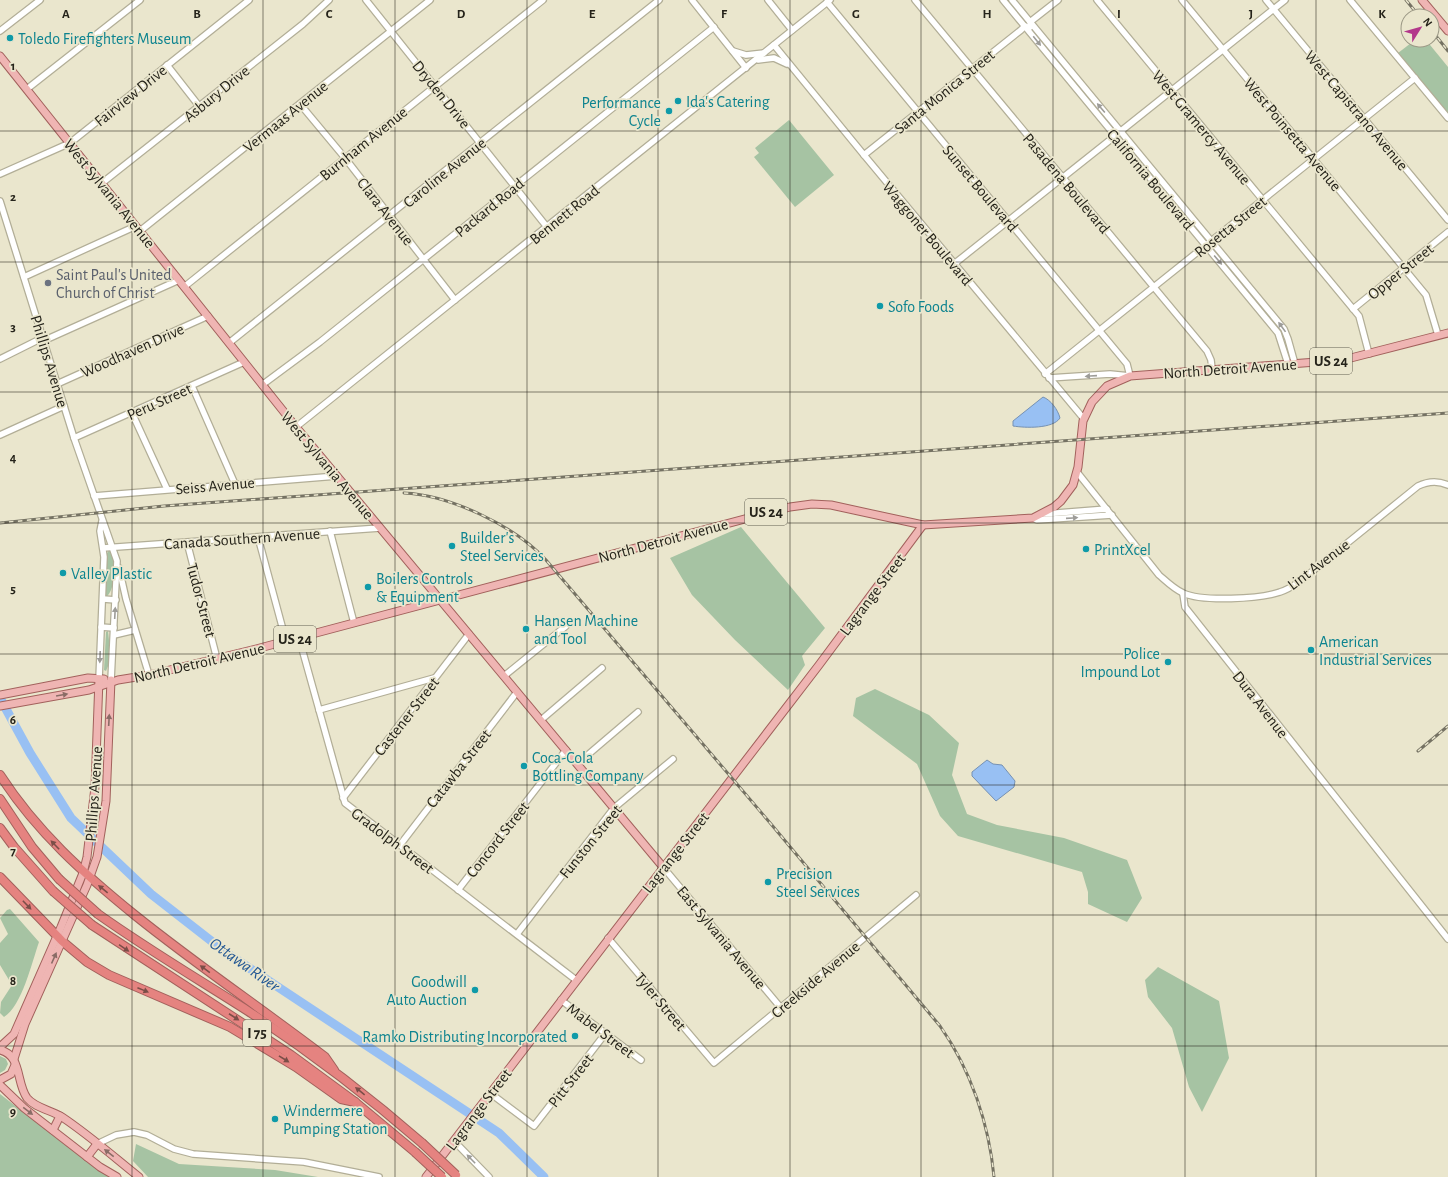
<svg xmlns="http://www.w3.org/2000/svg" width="1448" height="1177" font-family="'Alegreya Sans',sans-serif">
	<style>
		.green { fill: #a6c3a3 }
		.water { fill: #98c0f3; stroke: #7691b2 }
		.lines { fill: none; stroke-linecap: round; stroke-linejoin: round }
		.river { stroke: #98c0f3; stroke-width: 9 }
		.minor-casing { stroke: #b2ae97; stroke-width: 8 }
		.major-casing { stroke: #a2615c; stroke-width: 9 }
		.highway-casing { stroke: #a2615c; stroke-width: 10 }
		.minor { stroke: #fff; stroke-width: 5.5 }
		.major { stroke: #efb5b3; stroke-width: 7 }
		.highway { stroke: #e58380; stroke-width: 8 }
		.rail-casing { stroke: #757263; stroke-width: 3 }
		.rail { stroke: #eae6cd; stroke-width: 1.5; stroke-dasharray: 4.5; stroke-linecap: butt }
		.highway-bridge-casing { stroke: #a2615c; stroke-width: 10; stroke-linecap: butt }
		.highway-bridge { stroke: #e58380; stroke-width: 8 }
		.oneway { fill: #9d9c98 }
		.oneway2 { fill: #8a6c66 }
		.oneway3 { fill: #7b4e48 }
		.grid { fill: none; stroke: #25231a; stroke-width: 1; stroke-opacity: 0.55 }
		.culture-dot { fill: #0f9aa8; stroke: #eae6cd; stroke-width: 1.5 }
		.worship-dot { fill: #6b7280; stroke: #eae6cd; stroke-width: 1.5 }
		.labels { text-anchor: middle; stroke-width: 3.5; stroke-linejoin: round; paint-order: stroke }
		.shield { fill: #eae6cd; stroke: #605e50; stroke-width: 1 }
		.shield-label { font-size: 15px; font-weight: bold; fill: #25231a }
		.culture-label { font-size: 16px; fill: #0d838f; stroke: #eae6cd; text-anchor: start }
		.street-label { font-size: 16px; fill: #25231a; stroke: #eae6cd }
		.worship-label { font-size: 16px; fill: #5b616d; stroke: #eae6cd; text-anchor: start }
		.water-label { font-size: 17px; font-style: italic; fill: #215693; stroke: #eae6cd }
		.grid-label { font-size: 13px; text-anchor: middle; font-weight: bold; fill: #25231a; stroke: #eae6cd; stroke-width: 3.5; stroke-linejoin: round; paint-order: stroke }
	</style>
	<rect width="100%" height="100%" fill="#eae6cd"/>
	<!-- green -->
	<g class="green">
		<path d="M1415 40H1426L1448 67V113L1398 53Z"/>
		<path d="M789 120 834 175 795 207 754 157 759 153 755 148Z"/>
		<path d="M741 527 825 628 802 656 805 665 788 690 735 640 692 595 670 558Z"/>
		<path d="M109 550C117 558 116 590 106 597V555Z"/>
		<path d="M108 631 111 659 106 671 104 670 106 632Z"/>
		<path d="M875 689 929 715 959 743 952 775 967 814 997 825 1064 838 1127 860 1142 898 1127 922 1088 904V892L1082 872 958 836 940 816 917 764 853 716 856 698Z"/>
		<path d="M10 909 39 942C32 962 22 1006 4 1017L0 1013 1 1002 12 985 0 965V943L8 934 0 918 7 910Z"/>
		<path d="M1158 967 1219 1001 1229 1058 1202 1112 1189 1087 1172 1028 1148 997 1145 980Z"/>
		<path d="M0 1056 6 1059 8 1064 5 1070 0 1073Z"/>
		<path d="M0 1094 91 1165 109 1177H0Z"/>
		<path d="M136 1144 179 1164 275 1170 318 1177H148L133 1161Z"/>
	</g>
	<!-- water -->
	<g class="water">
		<path d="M1043 397C1051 400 1058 410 1060 418 1053 429 1025 428 1013 426V421Z"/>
		<path d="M987 760 993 764 1002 765 1015 781 1014 787 996 801 972 776V772Z"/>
	</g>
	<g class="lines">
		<!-- river -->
		<path class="river" d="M0 698 30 753 71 818 151 894 228 954 499 1133 544 1177"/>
		<!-- minor casing -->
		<g class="minor-casing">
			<g id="minor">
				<path d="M366 0 547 227"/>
				<path d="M692 0 746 68"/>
				<path d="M768 0 792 30"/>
				<path d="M915 0 1207 351 1211 360 1212 369"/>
				<path d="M1003 0 1278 333 1288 364"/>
				<path d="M1012 0 1284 329 1288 339 1295 364"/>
				<path d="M1097 0 1359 316 1369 354"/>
				<path d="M1182 0 1426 295 1438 335"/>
				<path d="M1266 0 1448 220"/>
				<path d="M1350 0 1448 118"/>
				<path d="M827 2 1127 364 1130 376 1110 374 1049 378"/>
				<path d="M0 31 40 0"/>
				<path d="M774 45 864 155 1084 419"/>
				<path d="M733 51 746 55 764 53"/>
				<path d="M758 60 774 58 787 64"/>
				<path d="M167 65 199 106"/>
				<path d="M27 89 140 0"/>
				<path d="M300 104 345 158 455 300"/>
				<path d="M864 155 1021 30 1025 26 1029 28 1031 26 1030 22 1058 0"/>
				<path d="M0 174 70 143 249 0"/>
				<path d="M102 183 303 24 329 0"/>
				<path d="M0 201 74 438 117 561 111 680"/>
				<path d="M140 231 430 0"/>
				<path d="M954 264 1115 136V131L1116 130 1121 131 1285 0"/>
				<path d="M24 277 136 226"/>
				<path d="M184 287 543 0"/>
				<path d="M1353 309 1448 232"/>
				<path d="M43 341 179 280"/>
				<path d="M229 343 659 0"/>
				<path d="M0 359 42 338"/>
				<path d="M1045 374 1415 78"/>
				<path d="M57 384 208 316"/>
				<path d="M262 385 320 342 714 27"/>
				<path d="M192 386 235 484"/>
				<path d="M132 413 167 489"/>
				<path d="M296 427 830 0"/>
				<path d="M0 435 64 406"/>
				<path d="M74 438 244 362"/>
				<path d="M1077 472 1159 575C1167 582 1174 589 1183 593 1202 602 1260 599 1280 592 1287 590 1293 586 1299 582L1418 486C1428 481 1437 480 1448 485"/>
				<path d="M94 496 337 476"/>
				<path d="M1044 514 1107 509"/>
				<path d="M1033 518 1037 520 1112 515"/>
				<path d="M330 531 354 623"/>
				<path d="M258 537 286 641"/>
				<path d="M187 542 217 659"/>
				<path d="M103 548 380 528"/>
				<path d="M119 568 126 599 149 675"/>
				<path d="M1183 594 1185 607 1448 939"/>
				<path d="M103 599 116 600"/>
				<path d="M101 627 114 628"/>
				<path d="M114 635 135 630"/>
				<path d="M299 638 345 803 576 980"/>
				<path d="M504 676 566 626"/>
				<path d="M99 679 104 557 100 531 102 521"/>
				<path d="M319 710 434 678"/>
				<path d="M541 720 602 668"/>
				<path d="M577 764 638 712"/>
				<path d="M343 798 469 634"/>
				<path d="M400 845 517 692"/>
				<path d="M663 867 781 1008"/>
				<path d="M458 890 566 750"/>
				<path d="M517 934 614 808 673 759"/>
				<path d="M608 938 714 1063 916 895"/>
				<path d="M561 1000 641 1060"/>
				<path d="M490 1093 534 1126 605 1034"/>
				<path d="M454 1141 489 1177"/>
				<path d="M97 1144 116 1135 134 1132 147 1135 174 1149 193 1154 304 1162 379 1177"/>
			</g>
		</g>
		<!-- major casing -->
		<g class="major-casing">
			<g id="major">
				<path d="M1422 0 1448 31"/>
				<path d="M0 56 296 427 663 867"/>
				<path d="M0 695 88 678 104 679"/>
				<path d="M0 706 89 690 118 680 149 675 256 649 790 507 812 504 831 505 923 525 1033 518 1054 507 1061 501 1073 485 1078 467 1083 421 1092 402 1107 386 1130 376 1343 360 1448 333"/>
				<path d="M0 1047 14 1034 61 927 83 873 87 857 95 787 99 679"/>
				<path d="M0 1050C22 1055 16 1083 27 1098 35 1108 51 1110 62 1117 89 1135 114 1157 139 1177"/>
				<path d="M14 1059 25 1024 87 885 97 857 106 801 111 680"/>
				<path d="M0 1080 11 1074 15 1065"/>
				<path d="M0 1085 24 1108 100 1167 117 1177"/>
				<path d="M53 1130 60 1116"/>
				<path d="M87 1157 97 1144"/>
				<path d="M426 1177 819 665 923 525"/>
			</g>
		</g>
		<!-- highway casing -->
		<g class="highway-casing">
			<g id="highway">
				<path d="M0 775C36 831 84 874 136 916 197 965 262 1009 325 1057L334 1070"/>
				<path d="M0 799 32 847 59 879"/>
				<path d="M0 828 14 847 53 891"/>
				<path d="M0 877 62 941 87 962 109 975 230 1027 296 1067 341 1099 355 1102"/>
				<path d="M98 914C147 949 198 979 248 1011 309 1051 367 1095 422 1143"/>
				<path d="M92 925 291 1055 355 1102 415 1152"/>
			</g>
		</g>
		<!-- minor -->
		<use href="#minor" class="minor"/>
		<!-- major -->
		<use href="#major" class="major"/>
		<!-- highway -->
		<use href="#highway" class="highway"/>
		<!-- rail casing -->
		<g class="rail-casing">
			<g id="rail">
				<path d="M1406 0 1419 16"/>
				<path d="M1432 31 1448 51"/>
				<path d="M404 493C450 495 515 526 546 560L771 824 940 1026C971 1070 989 1124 994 1177"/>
				<path d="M0 523 164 506 1448 413"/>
				<path d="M1418 751 1448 726"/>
			</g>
		</g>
		<!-- rail -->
		<use href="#rail" class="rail"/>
		<!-- highway-bridge casing -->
		<g class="highway-bridge-casing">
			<g id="highway-bridge">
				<path d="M59 879 98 914"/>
				<path d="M53 891 92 925"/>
				<path d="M422 1143 456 1175"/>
				<path d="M415 1152 442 1177"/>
			</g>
		</g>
		<!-- highway-bridge -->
		<use href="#highway-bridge" class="highway-bridge"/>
	</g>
	<!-- one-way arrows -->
	<defs><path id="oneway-solid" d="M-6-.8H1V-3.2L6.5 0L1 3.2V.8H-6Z"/></defs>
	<g class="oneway">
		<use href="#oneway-solid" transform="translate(1037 41) rotate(51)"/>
		<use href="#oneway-solid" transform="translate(1101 108) rotate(-130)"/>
		<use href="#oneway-solid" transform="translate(1218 260) rotate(50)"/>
		<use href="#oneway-solid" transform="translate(1282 327) rotate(-126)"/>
		<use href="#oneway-solid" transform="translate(1091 376) rotate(176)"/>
		<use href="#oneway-solid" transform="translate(1072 518) rotate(-4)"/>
		<use href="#oneway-solid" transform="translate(115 613) rotate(-87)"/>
		<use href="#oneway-solid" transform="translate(100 657) rotate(92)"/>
		<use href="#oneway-solid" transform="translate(471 1159) rotate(-134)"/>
	</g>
	<g class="oneway2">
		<use href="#oneway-solid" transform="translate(62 695) rotate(-10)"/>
		<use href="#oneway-solid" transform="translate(109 720) rotate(-87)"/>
		<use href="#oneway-solid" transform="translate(54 958) rotate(-66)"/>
		<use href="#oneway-solid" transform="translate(28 1111) rotate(37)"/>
		<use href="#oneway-solid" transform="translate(109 1153) rotate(-142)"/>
	</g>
	<g class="oneway3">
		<use href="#oneway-solid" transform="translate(55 845) rotate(-134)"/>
		<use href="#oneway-solid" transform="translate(103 889) rotate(-141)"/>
		<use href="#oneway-solid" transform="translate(27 905) rotate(46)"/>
		<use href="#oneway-solid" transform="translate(124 948) rotate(34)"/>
		<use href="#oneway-solid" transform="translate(205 969) rotate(-144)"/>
		<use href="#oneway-solid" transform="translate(143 990) rotate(22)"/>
		<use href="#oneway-solid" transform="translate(234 1017) rotate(33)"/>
		<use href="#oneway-solid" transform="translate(284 1059) rotate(32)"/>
		<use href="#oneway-solid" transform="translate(360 1091) rotate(-141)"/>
	</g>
	<!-- grid -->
	<path class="grid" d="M132 0V1177M263 0V1177M395 0V1177M527 0V1177M658 0V1177M790 0V1177M921 0V1177M1053 0V1177M1185 0V1177M1316 0V1177M0 131H1448M0 262H1448M0 392H1448M0 523H1448M0 654H1448M0 785H1448M0 915H1448M0 1046H1448"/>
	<!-- markers -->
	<g class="culture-dot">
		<circle cx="10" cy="38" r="4"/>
		<circle cx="678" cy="101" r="4"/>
		<circle cx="669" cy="111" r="4"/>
		<circle cx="880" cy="306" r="4"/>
		<circle cx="452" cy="546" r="4"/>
		<circle cx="1086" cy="549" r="4"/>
		<circle cx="63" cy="573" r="4"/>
		<circle cx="368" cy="587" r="4"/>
		<circle cx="526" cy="629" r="4"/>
		<circle cx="1311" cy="650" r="4"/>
		<circle cx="1168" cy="662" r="4"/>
		<circle cx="524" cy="766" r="4"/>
		<circle cx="768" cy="882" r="4"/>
		<circle cx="475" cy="990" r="4"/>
		<circle cx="575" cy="1036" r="4"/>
		<circle cx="275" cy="1119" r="4"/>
	</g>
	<circle class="worship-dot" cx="48" cy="283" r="4"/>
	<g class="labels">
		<!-- shield labels -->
		<g class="shield">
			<rect x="1310" y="348" width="42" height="26" rx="3"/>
			<rect x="745" y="499" width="42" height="26" rx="3"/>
			<rect x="274" y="626" width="42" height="26" rx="3"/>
			<rect x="243" y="1020" width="28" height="26" rx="3"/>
		</g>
		<g class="shield-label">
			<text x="1331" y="366">US 24</text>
			<text x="766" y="517">US 24</text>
			<text x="295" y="644">US 24</text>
			<text x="257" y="1038">I 75</text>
		</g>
		<!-- culture labels -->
		<g class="culture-label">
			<text x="18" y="44">Toledo Firefighters Museum</text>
			<text x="686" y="107">Ida's Catering</text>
			<text x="661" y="108" text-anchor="end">Performance<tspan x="661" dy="18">Cycle</tspan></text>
			<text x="888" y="312">Sofo Foods</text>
			<text x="460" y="543">Builder's<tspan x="460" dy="18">Steel Services</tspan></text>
			<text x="1094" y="555">PrintXcel</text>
			<text x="71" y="579">Valley Plastic</text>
			<text x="376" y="584">Boilers Controls<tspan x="376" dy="18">&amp; Equipment</tspan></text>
			<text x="534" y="626">Hansen Machine<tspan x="534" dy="18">and Tool</tspan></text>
			<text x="1319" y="647">American<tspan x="1319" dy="18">Industrial Services</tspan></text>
			<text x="1160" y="659" text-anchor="end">Police<tspan x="1160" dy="18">Impound Lot</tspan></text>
			<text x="532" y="763">Coca-Cola<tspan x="532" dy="18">Bottling Company</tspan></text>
			<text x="776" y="879">Precision<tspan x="776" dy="18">Steel Services</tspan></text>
			<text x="467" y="987" text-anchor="end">Goodwill<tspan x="467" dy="18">Auto Auction</tspan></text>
			<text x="567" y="1042" text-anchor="end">Ramko Distributing Incorporated</text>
			<text x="283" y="1116">Windermere<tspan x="283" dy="18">Pumping Station</tspan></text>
		</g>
		<!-- street labels -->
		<g class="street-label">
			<text transform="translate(944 91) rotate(-39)" y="6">Santa Monica Street</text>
			<text transform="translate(216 93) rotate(-39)" y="6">Asbury Drive</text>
			<text transform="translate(442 94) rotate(51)" y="6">Dryden Drive</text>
			<text transform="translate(130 95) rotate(-39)" y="6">Fairview Drive</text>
			<text transform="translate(1357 110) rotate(50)" y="6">West Capistrano Avenue</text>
			<text transform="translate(285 116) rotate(-39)" y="6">Vermaas Avenue</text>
			<text transform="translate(1202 127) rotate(50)" y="6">West Gramercy Avenue</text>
			<text transform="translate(1293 134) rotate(50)" y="6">West Poinsetta Avenue</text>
			<text transform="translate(363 143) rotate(-39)" y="6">Burnham Avenue</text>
			<text transform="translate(444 172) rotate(-39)" y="6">Caroline Avenue</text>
			<text transform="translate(1151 179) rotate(50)" y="6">California Boulevard</text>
			<text transform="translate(1067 183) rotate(50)" y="6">Pasadena Boulevard</text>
			<text transform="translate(981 188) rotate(50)" y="6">Sunset Boulevard</text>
			<text transform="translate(110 193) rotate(51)" y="6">West Sylvania Avenue</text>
			<text transform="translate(489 207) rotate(-39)" y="6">Packard Road</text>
			<text transform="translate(386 211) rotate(52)" y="6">Clara Avenue</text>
			<text transform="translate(564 214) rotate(-39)" y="6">Bennett Road</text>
			<text transform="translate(1230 226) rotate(-39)" y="6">Rosetta Street</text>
			<text transform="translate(928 233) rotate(50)" y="6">Waggoner Boulevard</text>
			<text transform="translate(1400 271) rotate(-39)" y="6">Opper Street</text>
			<text transform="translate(132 350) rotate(-24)" y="6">Woodhaven Drive</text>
			<text transform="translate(50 361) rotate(73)" y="6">Phillips Avenue</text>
			<text transform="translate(1230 368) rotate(-4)" y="6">North Detroit Avenue</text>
			<text transform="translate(159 401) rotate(-24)" y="6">Peru Street</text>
			<text transform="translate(328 465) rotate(50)" y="6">West Sylvania Avenue</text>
			<text transform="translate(215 485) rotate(-5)" y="6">Seiss Avenue</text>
			<text transform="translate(242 538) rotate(-4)" y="6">Canada Southern Avenue</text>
			<text transform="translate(663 540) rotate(-15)" y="6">North Detroit Avenue</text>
			<text transform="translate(1318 564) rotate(-37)" y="6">Lint Avenue</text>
			<text transform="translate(872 594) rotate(-53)" y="6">Lagrange Street</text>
			<text transform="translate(202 600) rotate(75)" y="6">Tudor Street</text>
			<text transform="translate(199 662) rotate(-13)" y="6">North Detroit Avenue</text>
			<text transform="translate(1261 704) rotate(52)" y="6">Dura Avenue</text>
			<text transform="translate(406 716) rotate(-52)" y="6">Castener Street</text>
			<text transform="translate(458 768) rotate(-52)" y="6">Catawba Street</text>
			<text transform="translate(93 794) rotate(-86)" y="6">Phillips Avenue</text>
			<text transform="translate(497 839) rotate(-52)" y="6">Concord Street</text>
			<text transform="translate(393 840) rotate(37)" y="6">Gradolph Street</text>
			<text transform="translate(590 841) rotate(-51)" y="6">Funston Street</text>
			<text transform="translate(675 852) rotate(-52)" y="6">Lagrange Street</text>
			<text transform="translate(722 937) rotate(50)" y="6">East Sylvania Avenue</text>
			<text transform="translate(815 979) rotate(-40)" y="6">Creekside Avenue</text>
			<text transform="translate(661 1001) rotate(50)" y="6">Tyler Street</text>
			<text transform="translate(601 1030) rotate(37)" y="6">Mabel Street</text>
			<text transform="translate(570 1080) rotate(-52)" y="6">Pitt Street</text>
			<text transform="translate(478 1109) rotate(-53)" y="6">Lagrange Street</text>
		</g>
		<!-- worship labels -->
		<g class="worship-label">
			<text x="56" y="280">Saint Paul's United<tspan x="56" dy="18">Church of Christ</tspan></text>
		</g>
		<!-- water labels -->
		<g class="water-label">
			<text transform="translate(245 964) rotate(35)" y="6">Ottawa River</text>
		</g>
	</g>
	<g class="grid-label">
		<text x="66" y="18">A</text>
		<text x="197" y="18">B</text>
		<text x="329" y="18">C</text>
		<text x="461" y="18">D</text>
		<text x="592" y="18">E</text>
		<text x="724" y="18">F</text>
		<text x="856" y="18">G</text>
		<text x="987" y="18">H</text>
		<text x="1119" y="18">I</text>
		<text x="1251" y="18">J</text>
		<text x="1382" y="18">K</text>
		<text x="13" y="70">1</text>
		<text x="13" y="201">2</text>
		<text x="13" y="331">3</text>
		<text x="13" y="462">4</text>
		<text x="13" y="593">5</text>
		<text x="13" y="724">6</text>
		<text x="13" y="855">7</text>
		<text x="13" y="985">8</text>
		<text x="13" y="1116">9</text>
	</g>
	<!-- north arrow -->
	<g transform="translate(1420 28) rotate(53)"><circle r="19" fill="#eae6cd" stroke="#9b9885"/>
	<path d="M0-3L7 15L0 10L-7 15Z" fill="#b3388b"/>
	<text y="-6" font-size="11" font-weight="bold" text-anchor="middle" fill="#25231a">N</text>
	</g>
</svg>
